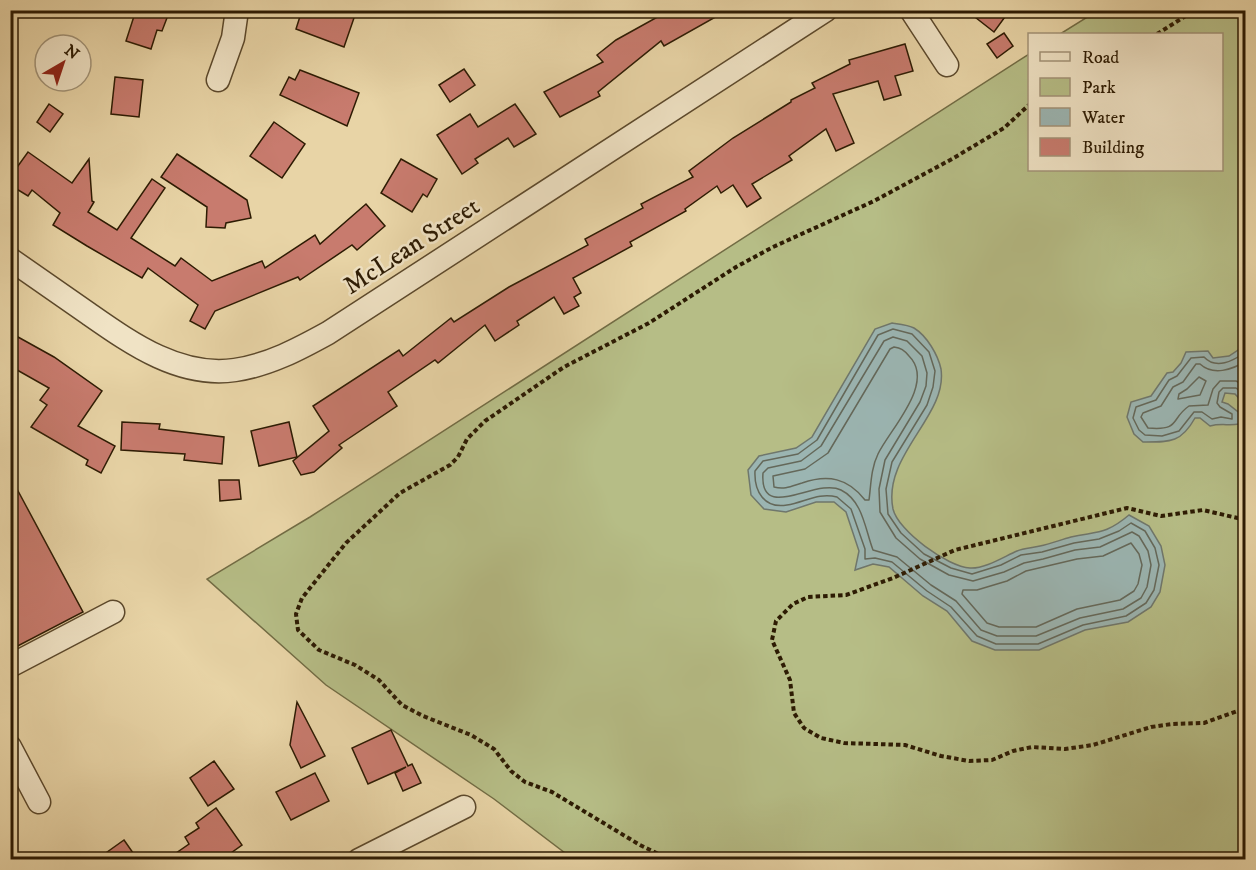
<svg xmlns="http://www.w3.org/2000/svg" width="1256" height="870" font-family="'IM FELL DW Pica',serif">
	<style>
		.green { fill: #b6bd86; stroke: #726c44; stroke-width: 1.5 }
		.water { fill: #9bb5b2; stroke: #6f776c; stroke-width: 1.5 }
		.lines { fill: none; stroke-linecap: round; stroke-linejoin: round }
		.shore { stroke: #64685a; stroke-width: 1.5 }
		.building { fill: #c87b6e; stroke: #2d1b03; stroke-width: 1.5 }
		.minor-casing { stroke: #5c492c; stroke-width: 25 }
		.path { stroke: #2d1b03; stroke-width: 4; stroke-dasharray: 4.5 3; stroke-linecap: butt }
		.minor { stroke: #f0e3c5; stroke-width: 22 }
		.labels { text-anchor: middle; stroke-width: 5; stroke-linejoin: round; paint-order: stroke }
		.street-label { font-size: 26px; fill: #2d1b03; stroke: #f0e3c5 }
	</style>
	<rect width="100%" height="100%" fill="#e8d4a6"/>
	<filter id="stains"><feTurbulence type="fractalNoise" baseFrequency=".00333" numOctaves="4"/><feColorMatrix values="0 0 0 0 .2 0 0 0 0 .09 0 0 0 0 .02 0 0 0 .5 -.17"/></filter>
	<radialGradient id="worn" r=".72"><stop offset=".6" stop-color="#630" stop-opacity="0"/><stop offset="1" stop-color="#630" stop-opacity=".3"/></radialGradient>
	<!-- green -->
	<path class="green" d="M1097 11H1245V859H573L494 799 326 685 207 579 310 517 1029 54 1030 170H1222V34H1060Z"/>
	<!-- water -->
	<g class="water">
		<path d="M892 323C899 324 909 325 914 328 927 336 938 355 941 369 948 416 882 455 893 509 898 531 948 567 970 568 985 569 1005 556 1017 551 1024 548 1032 548 1040 546 1050 544 1060 540 1071 537 1098 531 1105 535 1129 515L1149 526 1161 546 1165 565 1160 592 1151 607 1128 622 1085 630 1039 650H995L972 641 947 611 923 596 889 567 873 564 855 570 859 551 846 512 834 502H816L786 512 764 509 751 495 748 470 759 456 796 448 812 437 875 329Z"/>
		<path d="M1245 333V405L1235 394 1225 393 1222 402 1228 404 1242 415 1239 424C1229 426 1221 423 1210 426L1200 418H1195C1181 443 1170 442 1143 442L1134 434 1127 417 1131 402 1151 396 1167 373 1173 372 1181 363 1186 352 1208 351 1213 358 1229 356 1241 348 1242 335Z"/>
	</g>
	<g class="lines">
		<!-- shore -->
		<g class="shore">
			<path d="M893 329 912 334 929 352 935 371 933 387 927 405 892 462 886 489 888 514 901 533 924 554 951 568 972 574 1001 565 1021 555 1042 552 1074 543 1099 539 1119 531 1131 523 1145 531 1155 548 1159 565 1154 590 1146 603 1126 616 1083 625 1038 644H996L977 636 951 607 927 591 892 562 875 558 865 559V549L851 509 837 497C819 492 805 502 787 505 764 509 754 491 755 471L763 461 798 454 817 440 878 335Z"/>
			<path d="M893 337 907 341 922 356 927 373 926 386 920 402 885 460 879 489 880 512 896 538 920 559 949 575 973 581 1004 572 1024 563 1043 559 1075 550 1100 547 1132 532 1139 536 1148 551 1151 565 1147 587 1141 598 1123 609 1080 618 1036 636H997L981 630 956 601 931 585 897 557 873 550C865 529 863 501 841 490 816 477 759 524 763 473L768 468 801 461 821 446 884 341Z"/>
			<path d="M894 347C901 348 904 350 909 356 936 383 890 429 878 454 871 468 871 485 869 500H865C848 478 828 474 802 483 792 486 785 490 774 487L773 476 805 469 828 453 890 349Z"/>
			<path d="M1246 352C1233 361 1216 370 1204 357L1191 358 1177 376 1169 380 1156 400 1136 407 1133 418 1139 430 1145 435 1162 436 1179 431 1194 412H1202L1212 419 1221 417 1232 419V414L1220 407 1217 403 1219 392 1223 388H1236L1246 396"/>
			<path d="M1246 361C1232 370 1213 376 1200 364H1196L1183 382 1173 387 1161 406 1143 413 1141 417 1148 428C1181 431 1170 419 1189 406L1208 405 1213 389 1220 381H1236L1246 386"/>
			<path d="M1199 377 1206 381 1200 395 1178 399 1179 394 1187 389Z"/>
			<path d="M1131 543 1139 554 1142 565 1138 584 1134 591 1120 600 1077 609 1036 627H999L987 623 962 594 963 590H977L1007 581 1026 571 1077 559 1103 556Z"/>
		</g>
	</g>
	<!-- building -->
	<g class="building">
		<path d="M136 10H170L162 31 157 30 151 49 126 41Z"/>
		<path d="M302 10H341L355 15 344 47 296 29Z"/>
		<path d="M670 10H728L664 46 661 41 598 92 600 96 560 117 544 92 603 62 597 55 616 40Z"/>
		<path d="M966 10H1010L994 32Z"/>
		<path d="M1004 33 1013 46 997 58 987 44Z"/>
		<path d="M905 44 913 71 895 76 901 95 884 100 878 81 833 94 854 143 836 151 826 129 789 156 792 160 752 184 761 198 747 207 733 185 721 193 717 186 685 209 686 211 630 242 632 246 573 278 581 293 574 297 579 306 564 314 554 297 517 321 519 325 495 341 485 325 438 363 435 360 388 392 397 406 339 445 342 448 314 472 301 475 293 461 329 431 313 406 399 350 403 356 451 318 454 322 509 287 588 245 585 239 643 208 641 204 693 177 689 171 733 138 791 102V100L815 88 812 83 850 64 849 60Z"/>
		<path d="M464 69 475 85 450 102 439 85Z"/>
		<path d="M300 70 359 93 347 126 280 95 289 77 295 80Z"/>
		<path d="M115 77 143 80 139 117 111 114Z"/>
		<path d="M49 104 63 114 50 132 37 122Z"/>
		<path d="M515 104 536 134 514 147 508 138 475 159 478 163 462 174 437 135 470 114 478 127Z"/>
		<path d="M274 122 305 144 282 178 250 156Z"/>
		<path d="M28 152 72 183 89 159 92 201 94 202 88 212 117 230 152 179 165 188 131 238 175 266 181 258 212 281 262 261 265 268 315 235 320 244 366 204 385 226 357 250 352 245 300 280 298 277 215 311 205 329 190 321 198 305 148 268 142 278 87 246 53 225 60 213 32 190 28 196 10 185V177Z"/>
		<path d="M177 154 247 200 251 218 226 223 225 228 206 227 207 207 161 177Z"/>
		<path d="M401 159 437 179 427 197 423 194 412 212 381 193Z"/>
		<path d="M18 337 54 357 102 391 78 426 115 446 101 473 86 465 88 460 31 427 47 405 40 400 49 388 10 366V350Z"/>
		<path d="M122 422 160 424 159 429 224 437 222 464 184 460 185 454 121 450Z"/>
		<path d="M289 422 297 457 259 466 251 431Z"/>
		<path d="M10 476 83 612 10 650Z"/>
		<path d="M219 480H239L241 499 220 501Z"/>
		<path d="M297 702 325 756 301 768 290 745Z"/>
		<path d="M391 730 408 766 412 764 421 783 403 791 395 773 406 767 368 784 352 748Z"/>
		<path d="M214 761 234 789 208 806 190 778Z"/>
		<path d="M315 773 329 801 291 820 276 792Z"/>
		<path d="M216 808 242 845 221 860H166L189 844 185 837 199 828 196 823Z"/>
		<path d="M124 840 138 860H96Z"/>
	</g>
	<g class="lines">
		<!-- minor casing -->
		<g class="minor-casing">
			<g id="minor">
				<path d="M911 10 947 65"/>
				<path d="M218 80 233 38 237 10"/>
				<path d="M10 259C37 278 63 296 89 314 132 344 180 378 235 370 269 365 299 349 328 333L826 10"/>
				<path d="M10 666 113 612"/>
				<path d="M10 747 39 802"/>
				<path d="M359 860 464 807"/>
			</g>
		</g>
		<!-- path -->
		<g class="path">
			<path d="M1157 34 1195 10"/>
			<path d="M1246 520 1203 510 1161 516 1127 508 955 550 893 578 846 595 808 597 793 604 776 621 772 640 790 680 794 713 804 728 821 738 844 743 905 745 941 756 969 761 992 760 1013 751 1032 747 1065 749 1093 745 1151 727 1172 724 1204 723 1246 708"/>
			<path d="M671 860 640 845 552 792 525 782 511 771 494 749 471 735 423 716 402 705 379 680 355 665 319 650 298 630 296 614 302 598 346 543 400 493 450 465 458 457 467 439 485 421 564 367 649 323 736 267 773 247 874 201 952 159 1004 128 1030 104"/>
		</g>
		<!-- minor -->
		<use href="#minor" class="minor"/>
	</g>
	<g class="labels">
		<!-- street labels -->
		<g class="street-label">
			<text transform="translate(411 245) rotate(-33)" y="9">McLean Street</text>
		</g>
	</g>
	<!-- margin -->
	<rect width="1256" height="870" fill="none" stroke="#e8d4a6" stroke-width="36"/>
	<rect x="12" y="12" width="1232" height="846" fill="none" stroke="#2d1b03" stroke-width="3"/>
	<rect x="18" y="18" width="1220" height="834" fill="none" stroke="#2d1b03" stroke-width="1.5"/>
	<!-- legend -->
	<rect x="1028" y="33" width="195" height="138" fill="#f0e3c5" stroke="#a29377" stroke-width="1.5"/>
	<rect x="1040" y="52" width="30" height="9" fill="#f0e3c5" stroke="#a29377" stroke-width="1.5"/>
	<text x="1082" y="63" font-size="18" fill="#2d1b03">Road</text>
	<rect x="1040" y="78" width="30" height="18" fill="#b6bd86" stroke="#a29377" stroke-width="1.5"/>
	<text x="1082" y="93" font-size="18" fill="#2d1b03">Park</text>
	<rect x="1040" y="108" width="30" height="18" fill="#9bb5b2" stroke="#a29377" stroke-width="1.5"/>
	<text x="1082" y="123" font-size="18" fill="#2d1b03">Water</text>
	<rect x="1040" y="138" width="30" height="18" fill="#c87b6e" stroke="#a29377" stroke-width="1.5"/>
	<text x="1082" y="153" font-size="18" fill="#2d1b03">Building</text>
	<!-- north arrow -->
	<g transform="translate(63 63) rotate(39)"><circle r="28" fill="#f0e3c5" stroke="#a29377" stroke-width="1.5"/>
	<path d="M0-4.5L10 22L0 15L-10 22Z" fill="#8f2418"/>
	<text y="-9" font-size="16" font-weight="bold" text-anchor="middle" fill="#2d1b03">N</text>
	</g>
	<rect width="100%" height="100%" filter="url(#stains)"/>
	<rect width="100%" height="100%" fill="url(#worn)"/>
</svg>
